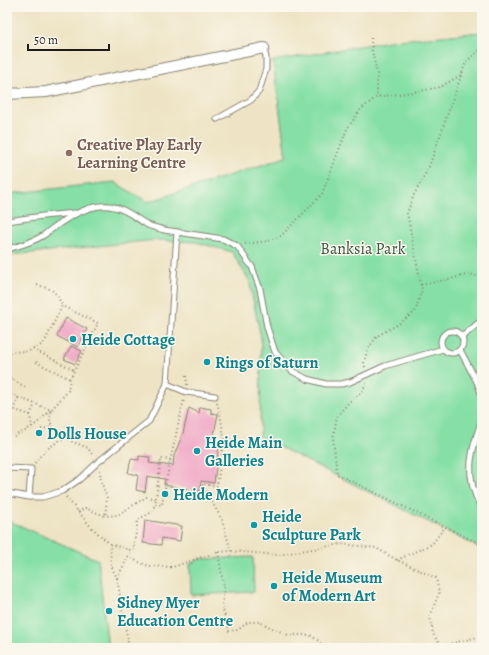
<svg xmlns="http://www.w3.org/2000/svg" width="489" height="655" font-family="Alegreya,serif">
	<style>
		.green { fill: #86e0a6; stroke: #517e61 }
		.building { fill: #f0a6c4 }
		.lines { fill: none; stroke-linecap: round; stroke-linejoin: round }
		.service-casing { stroke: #858070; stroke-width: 7 }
		.minor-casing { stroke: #858070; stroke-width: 12 }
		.path { stroke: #858070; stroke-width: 2; stroke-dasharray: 1 3; stroke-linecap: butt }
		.service { stroke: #fff; stroke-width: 5 }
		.minor { stroke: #fff; stroke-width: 10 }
		.education-dot { fill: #8d6e63; stroke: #fbf7ec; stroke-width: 1.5 }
		.culture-dot { fill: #0f9aa8; stroke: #fbf7ec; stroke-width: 1.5 }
		.labels { text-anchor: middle; stroke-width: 3; stroke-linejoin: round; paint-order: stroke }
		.education-label { font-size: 16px; font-weight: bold; fill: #785e54; stroke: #fbf7ec; text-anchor: start }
		.park-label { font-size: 16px; fill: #3c5745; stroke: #fbf7ec }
		.culture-label { font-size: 16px; font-weight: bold; fill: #0d838f; stroke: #fbf7ec; text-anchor: start }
	</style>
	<rect width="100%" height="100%" fill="#fbf7ec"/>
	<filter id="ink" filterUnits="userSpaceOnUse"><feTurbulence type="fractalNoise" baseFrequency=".025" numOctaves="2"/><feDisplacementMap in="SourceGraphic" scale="8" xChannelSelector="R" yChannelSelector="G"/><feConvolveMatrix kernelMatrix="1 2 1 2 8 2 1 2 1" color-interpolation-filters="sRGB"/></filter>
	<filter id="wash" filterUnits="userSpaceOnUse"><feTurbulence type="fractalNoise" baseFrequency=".012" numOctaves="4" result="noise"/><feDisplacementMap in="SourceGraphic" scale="16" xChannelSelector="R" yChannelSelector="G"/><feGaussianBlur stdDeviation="0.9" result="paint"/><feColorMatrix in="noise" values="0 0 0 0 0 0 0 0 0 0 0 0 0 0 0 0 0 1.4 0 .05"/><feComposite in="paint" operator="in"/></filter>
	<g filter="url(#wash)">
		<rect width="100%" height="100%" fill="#eee4c5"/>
		<!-- green -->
		<g class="green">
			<path d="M482 32V549L260 437 261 338 249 280 232 252 196 242 157 240 11 255 7 213V194L114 182 148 202 286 157 273 61 389 41Z"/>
			<path d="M7 520 98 560 108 648H7Z"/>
			<path d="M253 557 254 592 191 595 190 564 200 559Z"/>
		</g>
		<g id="blocks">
			<!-- building -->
			<g class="building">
				<path d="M66 318 87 329 78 347 57 336Z"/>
				<path d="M71 346 82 351 75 364 64 359Z"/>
				<path d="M200 407 211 409V413L218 414 212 444 219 445 214 483 201 481 200 491 164 485 165 479 147 476 145 492 136 490 138 475 128 473 131 459 139 460V456L150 457 149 463 173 466 174 456 183 433 189 408 199 413Z"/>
				<path d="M145 520 182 526 180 541 162 538 161 545 143 543Z"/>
			</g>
		</g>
	</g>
	<g filter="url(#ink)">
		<use href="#blocks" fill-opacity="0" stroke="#858070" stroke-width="1"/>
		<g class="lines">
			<!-- service casing -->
			<g class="service-casing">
				<g id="service">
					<path d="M217 119 251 100 259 91 266 69V58L264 48"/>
					<path d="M7 221 43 216 75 213"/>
					<path d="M7 249C20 246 33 242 44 235 49 231 54 227 59 224 73 214 96 202 114 207 126 209 136 218 146 224 151 227 158 228 164 230L223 239 237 246 252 267 260 289 267 327 275 352 292 371 307 379 326 384H341L350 382 385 366 443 349"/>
					<circle cx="452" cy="342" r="11"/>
					<path d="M462 337 482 320"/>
					<path d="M460 350 477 382 482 396"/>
					<path d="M167 384 186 392 215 396"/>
					<path d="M482 419C471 452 463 476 482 509"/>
					<path d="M7 468 31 469 29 497 7 493"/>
					<path d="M29 497H43L62 491 80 479 98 462 149 421 167 384 177 232"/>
				</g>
			</g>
			<!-- minor casing -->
			<g class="minor-casing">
				<path id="minor" d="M7 94 46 92 264 48"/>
			</g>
			<!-- path -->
			<g class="path">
				<path d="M371 38 372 51 377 73V97"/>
				<path d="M245 244 268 241 281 236 322 194 347 129 361 109 377 97 420 91 440 87 461 75"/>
				<path d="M37 285C53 289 56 291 62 306"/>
				<path d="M421 285 450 279 470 274 482 278"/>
				<path d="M80 343 87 346 70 379 68 391 51 410 50 422 53 427 64 438 88 448 93 456"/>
				<path d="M33 349 74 370"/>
				<path d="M7 356 11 352 29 351 41 345 46 339 62 306 98 323 87 346"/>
				<path d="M36 362 70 379"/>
				<path d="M365 367 364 362 368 349 377 336 397 325 415 312 422 290 407 213 414 195 429 167 466 62 482 48"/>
				<path d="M7 376 25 387"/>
				<path d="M186 376 187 385"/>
				<path d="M366 383 362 392 349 402 337 416 333 438 337 474 482 545"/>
				<path d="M7 393 51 410 36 424 25 431 14 436"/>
				<path d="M217 403 220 413 224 438 217 486 202 484 222 520 231 551"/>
				<path d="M7 407 30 415 32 427"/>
				<path d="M13 410 18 398"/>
				<path d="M30 415 35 404"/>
				<path d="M41 429 53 427"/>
				<path d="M35 463C42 452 52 445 64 438"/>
				<path d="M100 470 101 481 107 498 105 516"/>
				<path d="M66 497 92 528 110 544 111 566 117 578 129 648"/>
				<path d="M156 498 161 459 173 460"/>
				<path d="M78 512 85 508 105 516 118 515 146 497 156 498 155 504"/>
				<path d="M110 544 133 551"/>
				<path d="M218 552 224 588 222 606 229 631 238 630 248 622H259L288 635H310L319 641 323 648"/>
				<path d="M128 557 148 566 173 567 196 559 218 552 231 551 278 555 341 544 376 548 397 560 436 578 439 593 430 616 433 634 441 646 482 636"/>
				<path d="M397 560 432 544 445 527"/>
				<path d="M117 578 128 557 133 551 138 520 152 512 155 504 162 505 169 466 184 399"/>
			</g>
			<!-- service -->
			<use href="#service" class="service"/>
			<!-- minor -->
			<use href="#minor" class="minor"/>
		</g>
	</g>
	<!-- markers -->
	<circle class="education-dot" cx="69" cy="153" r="4"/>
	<g class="culture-dot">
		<circle cx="73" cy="339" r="4"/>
		<circle cx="207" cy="362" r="4"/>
		<circle cx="39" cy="433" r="4"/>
		<circle cx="197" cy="451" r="4"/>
		<circle cx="165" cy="494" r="4"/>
		<circle cx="254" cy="525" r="4"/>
		<circle cx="274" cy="586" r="4"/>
		<circle cx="109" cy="611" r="4"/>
	</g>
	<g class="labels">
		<!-- education labels -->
		<g class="education-label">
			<text x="77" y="150">Creative Play Early<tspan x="77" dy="18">Learning Centre</tspan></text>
		</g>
		<!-- park labels -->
		<g class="park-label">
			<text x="363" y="254">Banksia Park</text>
		</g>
		<!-- culture labels -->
		<g class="culture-label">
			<text x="81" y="345">Heide Cottage</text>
			<text x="215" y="368">Rings of Saturn</text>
			<text x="47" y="439">Dolls House</text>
			<text x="205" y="448">Heide Main<tspan x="205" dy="18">Galleries</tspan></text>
			<text x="173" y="500">Heide Modern</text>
			<text x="262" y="522">Heide<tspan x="262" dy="18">Sculpture Park</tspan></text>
			<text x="282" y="583">Heide Museum<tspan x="282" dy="18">of Modern Art</tspan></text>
			<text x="117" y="608">Sidney Myer<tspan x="117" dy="18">Education Centre</tspan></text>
		</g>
	</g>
	<!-- margin -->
	<rect width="489" height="655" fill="none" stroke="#fbf7ec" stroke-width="24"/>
	<!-- scale -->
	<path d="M28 44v6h81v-6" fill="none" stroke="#1c1c1c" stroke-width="2"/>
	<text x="34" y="44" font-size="12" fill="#1c1c1c" stroke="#fbf7ec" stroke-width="3" paint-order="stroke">50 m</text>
</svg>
